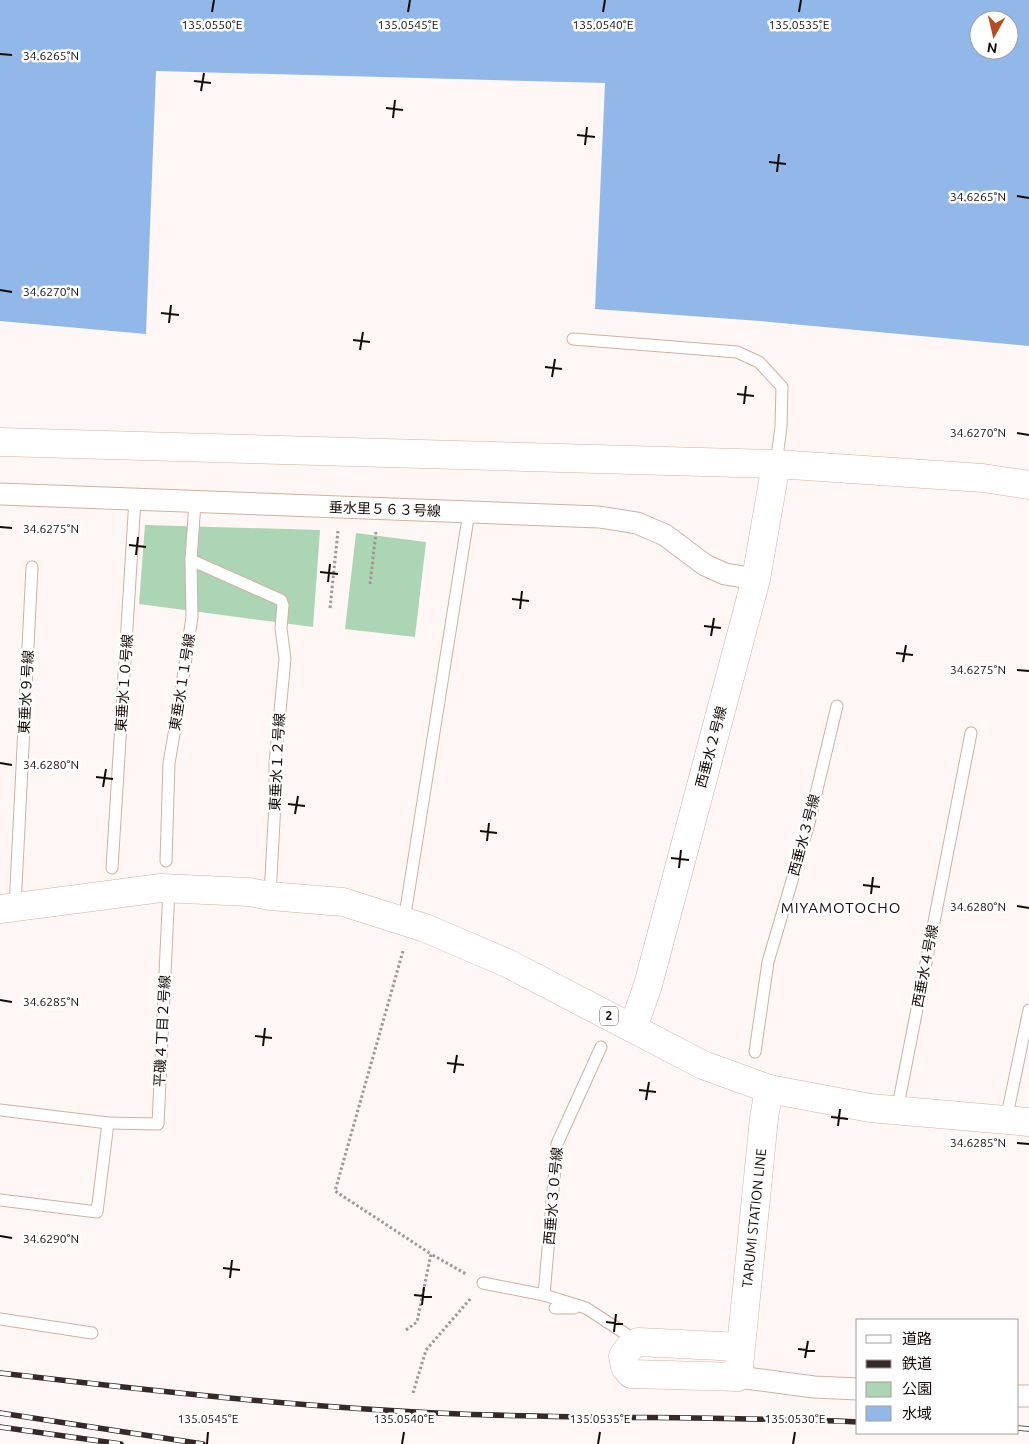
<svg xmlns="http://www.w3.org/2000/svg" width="1029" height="1444" font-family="Ubuntu,'Noto Sans JP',sans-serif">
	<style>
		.green { fill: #acd5b6 }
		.water { fill: #92b8e9; fill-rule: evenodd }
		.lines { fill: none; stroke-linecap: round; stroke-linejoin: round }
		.lane-casing { stroke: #d0b0a3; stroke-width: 13 }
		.street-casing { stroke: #d0b0a3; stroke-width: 23 }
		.secondary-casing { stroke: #d0b0a3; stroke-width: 29 }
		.highway-casing { stroke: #d0b0a3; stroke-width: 29 }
		.path { stroke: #a09794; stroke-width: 3; stroke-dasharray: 2.5 2.5; stroke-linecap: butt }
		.lane { stroke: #fff; stroke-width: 11 }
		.street { stroke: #fff; stroke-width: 21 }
		.secondary { stroke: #fff; stroke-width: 28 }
		.highway { stroke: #fff; stroke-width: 28 }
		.rail-casing { stroke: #352a27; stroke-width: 5.5 }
		.rail { stroke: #fff; stroke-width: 4; stroke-dasharray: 11; stroke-linecap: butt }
		.ticks { fill: none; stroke: #160b07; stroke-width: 2 }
		.labels { text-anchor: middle; stroke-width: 5; stroke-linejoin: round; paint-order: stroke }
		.shield { fill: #fff; stroke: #5c5451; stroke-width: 1 }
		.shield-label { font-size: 12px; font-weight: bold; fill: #160b07 }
		.street-label { font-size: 14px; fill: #160b07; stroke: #fff }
		.neighbourhood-label { font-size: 15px; letter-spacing: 1px; fill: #160b07; stroke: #fff }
		.ticks-label { font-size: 12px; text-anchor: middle; fill: #160b07; stroke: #fff; stroke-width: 5; stroke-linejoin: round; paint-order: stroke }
	</style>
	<rect width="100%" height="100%" fill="#fef7f5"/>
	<!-- green -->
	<g class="green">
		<path d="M145 525 320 530 313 627 139 604Z"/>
		<path d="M356 533 426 542 415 637 345 629Z"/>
	</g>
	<!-- water -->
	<path class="water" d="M0 0H1029V346L760 321 595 309 605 83 156 71 146 334 0 321ZM979 20H1009V50H979Z"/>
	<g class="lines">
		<!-- lane casing -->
		<g class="lane-casing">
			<g id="lane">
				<path d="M573 339 737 352 759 362 782 387 781 427 776 464"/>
				<path d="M191 560 281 600 283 605 281 628 285 659 275 763V803L270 896"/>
				<path d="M166 861 169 763 179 705 192 617 191 560 195 502"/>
				<path d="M112 868 135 499"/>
				<path d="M15 907 32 567"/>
				<path d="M404 921 469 512"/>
				<path d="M755 1052 768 962 809 823 837 706"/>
				<path d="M0 1110 108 1123 97 1212 0 1200"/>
				<path d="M897 1111 971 733"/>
				<path d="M1006 1120 1029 1010"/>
				<path d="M108 1123 158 1124 169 888"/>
				<path d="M483 1283 544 1295 586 1308 638 1342"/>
				<path d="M544 1295 557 1144 601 1047"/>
				<path d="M555 1308H574"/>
				<path d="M0 1319 92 1333"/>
			</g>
		</g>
		<!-- street casing -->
		<g class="street-casing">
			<g id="street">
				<path d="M0 494 599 517 637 523 665 535 705 565 725 574 756 579"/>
				<path d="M738 1377 814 1387 858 1389"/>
				<path d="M1018 1396H1029"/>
			</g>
		</g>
		<!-- secondary casing -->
		<g class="secondary-casing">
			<g id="secondary">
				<path d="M0 442 776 464 983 478 1029 485"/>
				<path d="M633 1028 648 985 756 579 776 464"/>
				<path d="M741 1347 738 1377 631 1374 625 1367 623 1356 629 1348 638 1342 741 1347 764 1118 769 1089"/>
			</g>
		</g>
		<!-- highway casing -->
		<g class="highway-casing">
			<path id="highway" d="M0 909 161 888 249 892 270 896 343 902 425 928 507 963 703 1065 769 1089 870 1108 1029 1122"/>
		</g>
		<!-- path -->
		<g class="path">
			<path d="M370 584 376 532"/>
			<path d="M330 608 338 531"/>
			<path d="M403 951 335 1191 431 1254"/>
			<path d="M406 1330 417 1322 431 1254 466 1274"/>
			<path d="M413 1393 426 1350 471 1298"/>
		</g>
		<!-- lane -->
		<use href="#lane" class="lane"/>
		<!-- street -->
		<use href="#street" class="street"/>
		<!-- secondary -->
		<use href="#secondary" class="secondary"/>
		<!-- highway -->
		<use href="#highway" class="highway"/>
		<!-- rail casing -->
		<g class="rail-casing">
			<g id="rail">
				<path d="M0 1373C153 1391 306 1408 460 1414 593 1419 725 1416 858 1422"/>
				<path d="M0 1413 203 1444"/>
				<path d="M0 1427 121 1444"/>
				<path d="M1018 1428 1029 1429"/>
			</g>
		</g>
		<!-- rail -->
		<use href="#rail" class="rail"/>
	</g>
	<!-- ticks -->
	<path class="ticks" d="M212 12 214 0M408 12 410 0M603 12 605 0M799 12 801 0M0 54 12 55M194 81 211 83M201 91 204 73M386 108 403 110M393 118 395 100M577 135 595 137M585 145 587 127M769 162 786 164M777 172 779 154M1017 196 1029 198M0 290 12 292M161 313 179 315M169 323 171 305M353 340 370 342M360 350 363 332M545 367 562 369M552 377 555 359M737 394 754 396M744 404 746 386M1017 433 1029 435M0 527 12 528M129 545 146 547M136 555 138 537M320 572 338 574M328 582 330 564M512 599 529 601M520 609 522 591M704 626 721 628M711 636 714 618M896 653 913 655M903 662 906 645M1017 670 1029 671M0 763 12 765M96 777 113 779M103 787 106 769M288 804 305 806M295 814 298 796M480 831 497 833M487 841 489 823M671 858 689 860M679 868 681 850M863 885 880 887M871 894 873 877M1017 906 1029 908M0 1000 12 1002M255 1036 272 1038M263 1046 265 1028M447 1063 464 1065M454 1073 457 1055M639 1090 656 1092M646 1100 649 1082M831 1117 848 1119M838 1126 840 1109M1017 1143 1029 1144M0 1236 12 1238M223 1268 240 1270M230 1278 232 1260M414 1295 432 1297M422 1305 424 1287M606 1322 623 1324M614 1332 616 1314M798 1349 815 1351M805 1358 808 1341M207 1444 208 1432M402 1444 404 1432M598 1444 600 1432M793 1444 795 1432"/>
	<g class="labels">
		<!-- shield labels -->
		<rect class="shield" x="600" y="1006.5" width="18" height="19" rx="4"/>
		<g class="shield-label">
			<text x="609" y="1020">2</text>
		</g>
		<!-- street labels -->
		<g class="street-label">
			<text transform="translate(385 509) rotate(2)" y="5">垂水里５６３号線</text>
			<text transform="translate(182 682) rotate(-81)" y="5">東垂水１１号線</text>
			<text transform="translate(124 683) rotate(-86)" y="5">東垂水１０号線</text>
			<text transform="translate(26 692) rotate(-87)" y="5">東垂水９号線</text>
			<text transform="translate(711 747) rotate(-75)" y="5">西垂水２号線</text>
			<text transform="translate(277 762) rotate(-87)" y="5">東垂水１２号線</text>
			<text transform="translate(804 835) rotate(-75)" y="5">西垂水３号線</text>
			<text transform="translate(925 966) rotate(-79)" y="5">西垂水４号線</text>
			<text transform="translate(162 1031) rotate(-87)" y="5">平磯４丁目２号線</text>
			<text transform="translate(553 1196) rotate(-85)" y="5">西垂水３０号線</text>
			<text transform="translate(754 1218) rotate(-84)" y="5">TARUMI STATION LINE</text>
		</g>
		<!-- neighbourhood labels -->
		<g class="neighbourhood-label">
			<text x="841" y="913">MIYAMOTOCHO</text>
		</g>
	</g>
	<g class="ticks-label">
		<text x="212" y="29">135.0550°E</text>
		<text x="408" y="29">135.0545°E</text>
		<text x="603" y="29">135.0540°E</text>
		<text x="799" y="29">135.0535°E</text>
		<text x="51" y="60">34.6265°N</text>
		<text x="978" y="201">34.6265°N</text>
		<text x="51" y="296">34.6270°N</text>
		<text x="978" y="437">34.6270°N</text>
		<text x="51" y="533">34.6275°N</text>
		<text x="978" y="674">34.6275°N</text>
		<text x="51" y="769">34.6280°N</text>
		<text x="978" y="911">34.6280°N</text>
		<text x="51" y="1006">34.6285°N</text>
		<text x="978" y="1147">34.6285°N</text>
		<text x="51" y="1243">34.6290°N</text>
		<text x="208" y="1423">135.0545°E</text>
		<text x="404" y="1423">135.0540°E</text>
		<text x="600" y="1423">135.0535°E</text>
		<text x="795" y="1423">135.0530°E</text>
	</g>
	<!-- legend -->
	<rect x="856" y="1319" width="162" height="115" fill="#ffffff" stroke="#a29d9c"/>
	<rect x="866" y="1335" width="25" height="8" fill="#ffffff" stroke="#a29d9c"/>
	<text x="902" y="1344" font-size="15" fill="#160b07">道路</text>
	<rect x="866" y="1360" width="25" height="8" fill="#352a27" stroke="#a29d9c"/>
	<text x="902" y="1369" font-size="15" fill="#160b07">鉄道</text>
	<rect x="866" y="1382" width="25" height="15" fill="#acd5b6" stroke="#a29d9c"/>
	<text x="902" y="1394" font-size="15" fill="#160b07">公園</text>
	<rect x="866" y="1406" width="25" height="15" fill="#92b8e9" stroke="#a29d9c"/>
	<text x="902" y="1419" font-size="15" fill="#160b07">水域</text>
	<!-- north arrow -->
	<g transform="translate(994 35) rotate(188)"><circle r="24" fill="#ffffff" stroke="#a29d9c"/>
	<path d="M0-4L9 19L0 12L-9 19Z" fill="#b44e21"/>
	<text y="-8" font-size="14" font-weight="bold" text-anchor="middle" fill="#160b07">N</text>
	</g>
</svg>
